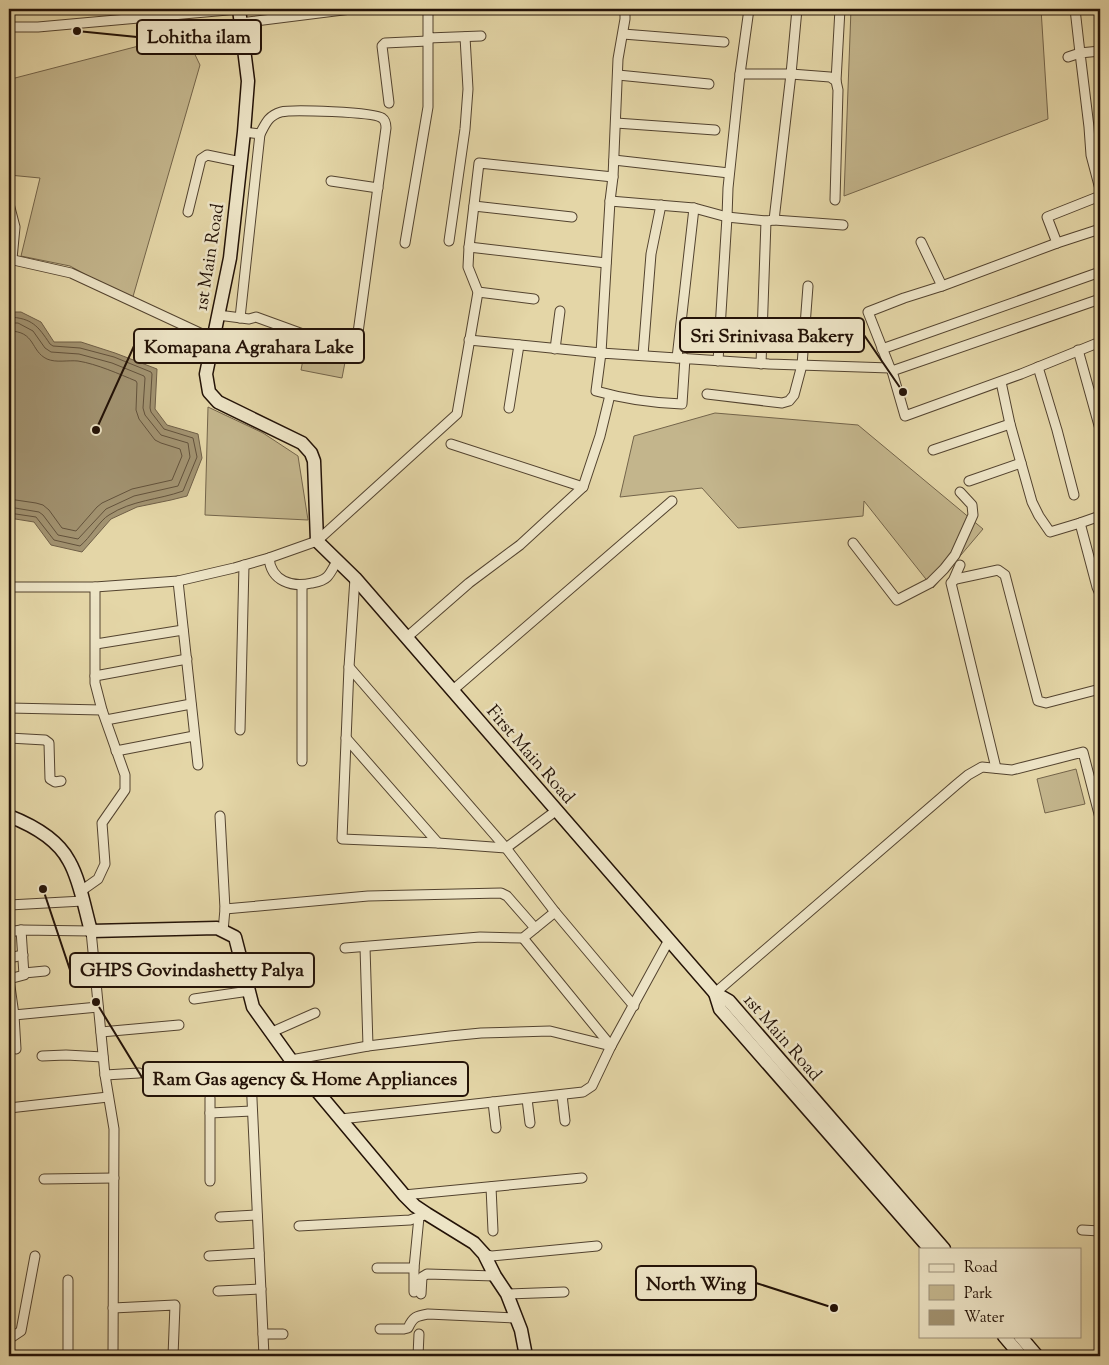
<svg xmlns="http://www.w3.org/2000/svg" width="1109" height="1365" font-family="'Sorts Mill Goudy',serif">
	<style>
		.green { fill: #c3b58c; stroke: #73644a }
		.water { fill: #a29371; stroke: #6f5f47 }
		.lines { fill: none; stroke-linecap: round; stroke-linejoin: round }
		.shore { stroke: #62523c; stroke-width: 1 }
		.street-casing { stroke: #53432f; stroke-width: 11 }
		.secondary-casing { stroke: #231207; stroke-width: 15 }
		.street { stroke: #ede4c6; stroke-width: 9 }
		.secondary { stroke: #ede4c6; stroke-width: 12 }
		.labels { text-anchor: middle; stroke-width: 5; stroke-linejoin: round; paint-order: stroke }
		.street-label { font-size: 18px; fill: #231207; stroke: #ede4c6 }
		.leader { fill: none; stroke: #231207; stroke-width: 2 }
		.callout-dot { fill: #231207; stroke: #ede4c6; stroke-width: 2 }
		.callout { fill: #ede4c6; stroke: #231207; stroke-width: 2 }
		.callout-label { font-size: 19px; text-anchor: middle; font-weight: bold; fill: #231207 }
	</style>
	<rect width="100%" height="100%" fill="#e4d6a7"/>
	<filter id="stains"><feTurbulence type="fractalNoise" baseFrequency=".004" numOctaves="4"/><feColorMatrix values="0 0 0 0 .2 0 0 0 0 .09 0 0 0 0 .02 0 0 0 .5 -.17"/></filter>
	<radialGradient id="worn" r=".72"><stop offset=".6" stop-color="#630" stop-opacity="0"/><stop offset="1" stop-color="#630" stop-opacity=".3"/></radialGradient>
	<!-- green -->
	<g class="green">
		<path d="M851 9H1041L1048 119 844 196Z"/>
		<path d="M185 34 200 65 132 300 70 266 21 256 40 178 9 175V77L15 78Z"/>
		<path d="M305 349 346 357 342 378 301 370Z"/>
		<path d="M208 407 263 433 298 456 308 520 205 515Z"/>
		<path d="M715 413 858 425 983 529 933 588 864 501 863 516 738 528 702 488 620 497 634 436Z"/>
		<path d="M1076 769 1085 804 1045 813 1037 779Z"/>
	</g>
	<!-- water -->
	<path class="water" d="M9 312H21L41 322 54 342H81L115 353 157 369 155 409 167 425 198 434 202 458 187 496 171 500 137 507 111 519 82 552 51 545 34 522 9 518Z"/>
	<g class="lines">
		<!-- shore -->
		<g class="shore">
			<path d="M9 317C32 318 38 326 50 344L53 346 80 348 114 357 151 372 152 374 150 408 151 412 164 429 193 438 197 457 183 491C158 500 132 500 109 515 100 520 90 538 80 546L54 540 36 517 9 513"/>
			<path d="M9 323H18L33 331 45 348 51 352 79 354 112 363 144 376 145 378 143 408 145 415 161 435 188 443 190 457 178 486 134 496 106 509 78 539 58 535 43 515 39 512 9 507"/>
			<path d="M9 331C36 331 30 351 47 359 56 363 68 360 78 361 97 364 119 374 136 381L137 383 136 410 139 419 155 440 161 443 180 449 182 456 172 480 132 489 102 503 97 507 76 531 62 528 49 510 43 505 36 503 9 499"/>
		</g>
		<!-- street casing -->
		<g class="street-casing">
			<g id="street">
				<path d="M428 9V38L481 36"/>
				<path d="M719 9H722"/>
				<path d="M240 23 351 9"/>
				<path d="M9 27H38L239 9"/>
				<path d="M623 34 724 42"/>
				<path d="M1100 51 1080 53 1089 127 1091 155 1100 189"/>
				<path d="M1068 57 1080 53 1075 9"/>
				<path d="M740 74H791L830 77 836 81 838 90 835 200"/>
				<path d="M618 75 709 84"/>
				<path d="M836 81 840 9"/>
				<path d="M389 103 382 46 385 43 428 41"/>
				<path d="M616 123 715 130"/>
				<path d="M614 160 729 173"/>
				<path d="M331 181 378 188"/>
				<path d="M9 189V204L15 227 12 259"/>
				<path d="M610 201 694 208 727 217 766 221 761 364"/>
				<path d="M474 206 572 217"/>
				<path d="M188 212 201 159 207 155 241 162"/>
				<path d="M774 220 843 225"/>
				<path d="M766 221 774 220 791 74 797 9"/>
				<path d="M1100 229 1057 243 942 286 904 298 868 312 890 368 892 371 905 416 1021 374 1100 342"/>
				<path d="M449 241 465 129 468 89 465 37"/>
				<path d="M921 242 942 286"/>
				<path d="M405 243 428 107V38"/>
				<path d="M1057 243 1047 217 1100 196"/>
				<path d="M469 247 606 263"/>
				<path d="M9 259 71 273 213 339"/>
				<path d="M478 292 534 299"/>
				<path d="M218 315 249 319 256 317 344 349 352 347 357 340 386 128C386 124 385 120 382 118 374 112 291 109 281 112 268 116 266 123 260 134"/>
				<path d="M240 318 260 134 244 132"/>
				<path d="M469 340 601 353 610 201 613 177"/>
				<path d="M555 349 560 311"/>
				<path d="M882 349 1100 272"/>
				<path d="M1078 350 1100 429"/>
				<path d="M643 355 651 254 661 205"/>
				<path d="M677 358 694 208"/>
				<path d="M685 358 682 404C653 403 624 399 596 391L601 353 769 364 890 368"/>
				<path d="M718 361 727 217 728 188 740 74 749 9"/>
				<path d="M1038 367 1057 430 1074 495"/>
				<path d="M892 371 1100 299"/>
				<path d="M1001 382 1010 424 1032 502 1039 516 1050 532 1080 523 1100 516"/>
				<path d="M707 394 782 403 789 401 794 395 802 365 808 286"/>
				<path d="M509 408 519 345"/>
				<path d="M933 450 1010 424"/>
				<path d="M969 481 1021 463"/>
				<path d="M583 487 600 436 610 395"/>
				<path d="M1080 523 1097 587 1100 594"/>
				<path d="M853 543 897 600 930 583 944 569 955 555 973 515 972 505 960 492"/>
				<path d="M269 558C271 581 292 588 312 583 317 582 323 581 327 577 331 573 334 566 337 561"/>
				<path d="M960 565 953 581 951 583 996 768"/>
				<path d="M355 578 349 667 342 839 438 843 506 848 557 810"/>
				<path d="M178 581 198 765"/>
				<path d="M953 581 956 579 998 570 1005 575 1038 701 1046 703 1100 689"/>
				<path d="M9 587H95L178 581 234 568 269 558 317 541 457 414 478 292 468 267 469 247 479 163 613 177 618 59 625 19V9"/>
				<path d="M406 638 469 583 520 545 583 487 451 444"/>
				<path d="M96 644 183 630"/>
				<path d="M349 667 506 848 555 912 634 1006"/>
				<path d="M95 676 187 659"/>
				<path d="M453 690 672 501"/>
				<path d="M9 708 102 710"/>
				<path d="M106 720 191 704"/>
				<path d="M240 730 244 565"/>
				<path d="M9 738 45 740 49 743 50 779 55 782 61 781"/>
				<path d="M346 738 438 843"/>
				<path d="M116 751 194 736"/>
				<path d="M302 761V586"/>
				<path d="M220 816 225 909 223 931"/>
				<path d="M81 891 98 879 105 864 102 823 125 790V775L102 710 95 683V587"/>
				<path d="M9 905 83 901"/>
				<path d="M225 909 368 896 501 893 507 896 535 928"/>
				<path d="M9 932 21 930 91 931 105 1075 114 1129 113 1356"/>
				<path d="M523 938 611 1046"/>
				<path d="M365 947 368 1046"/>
				<path d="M345 948 480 937 523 938 555 912"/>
				<path d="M9 958 23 955"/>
				<path d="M24 973 45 971"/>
				<path d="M715 993 956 785 968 775 982 767 1012 770 1083 752 1100 818"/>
				<path d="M194 999 249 991"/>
				<path d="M14 1015 98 1007"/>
				<path d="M101 1032 179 1025"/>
				<path d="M272 1032 315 1013"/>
				<path d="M16 1049 14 1015 9 979 24 975 21 930"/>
				<path d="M42 1056 66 1055 103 1057"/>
				<path d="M291 1060 368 1046 450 1036 481 1033 550 1031 611 1046"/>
				<path d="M105 1075 139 1073"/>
				<path d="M251 1078 264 1356"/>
				<path d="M562 1095 565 1121"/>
				<path d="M527 1099 530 1123"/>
				<path d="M493 1102 496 1128"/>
				<path d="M9 1108 108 1097"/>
				<path d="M210 1113 252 1111"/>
				<path d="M341 1119 583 1092 592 1086 611 1046 669 940"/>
				<path d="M44 1179 114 1178"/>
				<path d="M210 1181V1098"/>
				<path d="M491 1187 493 1231"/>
				<path d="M404 1195 582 1178"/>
				<path d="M220 1217 257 1215"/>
				<path d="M299 1226 410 1220 427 1214"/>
				<path d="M1082 1230 1100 1231"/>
				<path d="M484 1254 492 1256 597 1246"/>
				<path d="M209 1256 259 1253"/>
				<path d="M377 1268H414"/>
				<path d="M68 1280V1356"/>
				<path d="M218 1291 261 1289"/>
				<path d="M414 1292V1268L419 1217"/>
				<path d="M421 1294 422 1277 427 1274 495 1276"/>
				<path d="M507 1294 564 1292"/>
				<path d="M113 1308 175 1305 173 1356"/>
				<path d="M380 1329H404L408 1328C413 1317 416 1316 428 1314L516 1318"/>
				<path d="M263 1334H283"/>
				<path d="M9 1339 21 1331 35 1256"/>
				<path d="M418 1356 419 1334"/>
			</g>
		</g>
		<!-- secondary casing -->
		<g class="secondary-casing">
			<g id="secondary">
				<path d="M239 9 248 81 244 132 230 258 206 374 209 392 218 402 302 443 311 453 314 461 317 541 355 578 715 993 729 1001 944 1249"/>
				<path d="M9 816C32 825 57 838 69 861 80 880 85 910 91 931L217 928 235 937 253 1007 291 1060 404 1195 415 1206 427 1214 474 1243 484 1254 495 1276 507 1294 521 1330 526 1356"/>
				<path d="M715 993 720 1009 930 1249"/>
				<path d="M1004 1336 1021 1356"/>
				<path d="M1020 1336 1037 1356"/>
			</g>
		</g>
		<!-- street -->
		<use href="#street" class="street"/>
		<!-- secondary -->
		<use href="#secondary" class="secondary"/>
	</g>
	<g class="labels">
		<!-- street labels -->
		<g class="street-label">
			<text transform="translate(209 257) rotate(-81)" y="6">1st Main Road</text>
			<text transform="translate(531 754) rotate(49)" y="6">First Main Road</text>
			<text transform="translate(783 1037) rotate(49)" y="6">1st Main Road</text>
		</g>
	</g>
	<!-- callouts -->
	<path class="leader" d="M77 31L137 37M903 392L864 335M96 430L134 346M43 889L70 970M96 1002L143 1079M834 1308L756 1283"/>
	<g class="callout-dot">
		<circle cx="77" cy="31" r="5"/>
		<circle cx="903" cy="392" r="5"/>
		<circle cx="96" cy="430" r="5"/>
		<circle cx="43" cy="889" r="5"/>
		<circle cx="96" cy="1002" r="5"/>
		<circle cx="834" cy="1308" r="5"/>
	</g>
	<g class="callout">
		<rect x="137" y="20" width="124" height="34" rx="5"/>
		<rect x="680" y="318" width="184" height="34" rx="5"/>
		<rect x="134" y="329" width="230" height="34" rx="5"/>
		<rect x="70" y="953" width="244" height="34" rx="5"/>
		<rect x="143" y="1062" width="325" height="34" rx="5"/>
		<rect x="636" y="1266" width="120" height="34" rx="5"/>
	</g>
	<g class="callout-label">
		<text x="199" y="43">Lohitha ilam</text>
		<text x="772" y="342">Sri Srinivasa Bakery</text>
		<text x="249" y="353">Komapana Agrahara Lake</text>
		<text x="192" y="976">GHPS Govindashetty Palya</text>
		<text x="305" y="1085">Ram Gas agency &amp; Home Appliances</text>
		<text x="696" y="1290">North Wing</text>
	</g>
	<!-- margin -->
	<rect width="1109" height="1365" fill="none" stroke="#e4d6a7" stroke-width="30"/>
	<rect x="10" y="10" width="1089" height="1345" fill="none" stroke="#231207" stroke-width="2.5"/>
	<rect x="15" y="15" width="1079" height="1335" fill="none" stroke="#231207"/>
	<!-- legend -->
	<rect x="919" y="1248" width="162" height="90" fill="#ede4c6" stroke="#9c907a"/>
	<rect x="929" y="1264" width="25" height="8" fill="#ede4c6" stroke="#9c907a"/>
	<text x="964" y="1272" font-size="15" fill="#231207">Road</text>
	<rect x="929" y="1285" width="25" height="15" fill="#c3b58c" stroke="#9c907a"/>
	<text x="964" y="1298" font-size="15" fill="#231207">Park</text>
	<rect x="929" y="1310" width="25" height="15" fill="#a29371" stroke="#9c907a"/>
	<text x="964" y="1322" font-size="15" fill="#231207">Water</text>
	<rect width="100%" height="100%" filter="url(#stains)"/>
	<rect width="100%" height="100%" fill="url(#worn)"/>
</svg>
